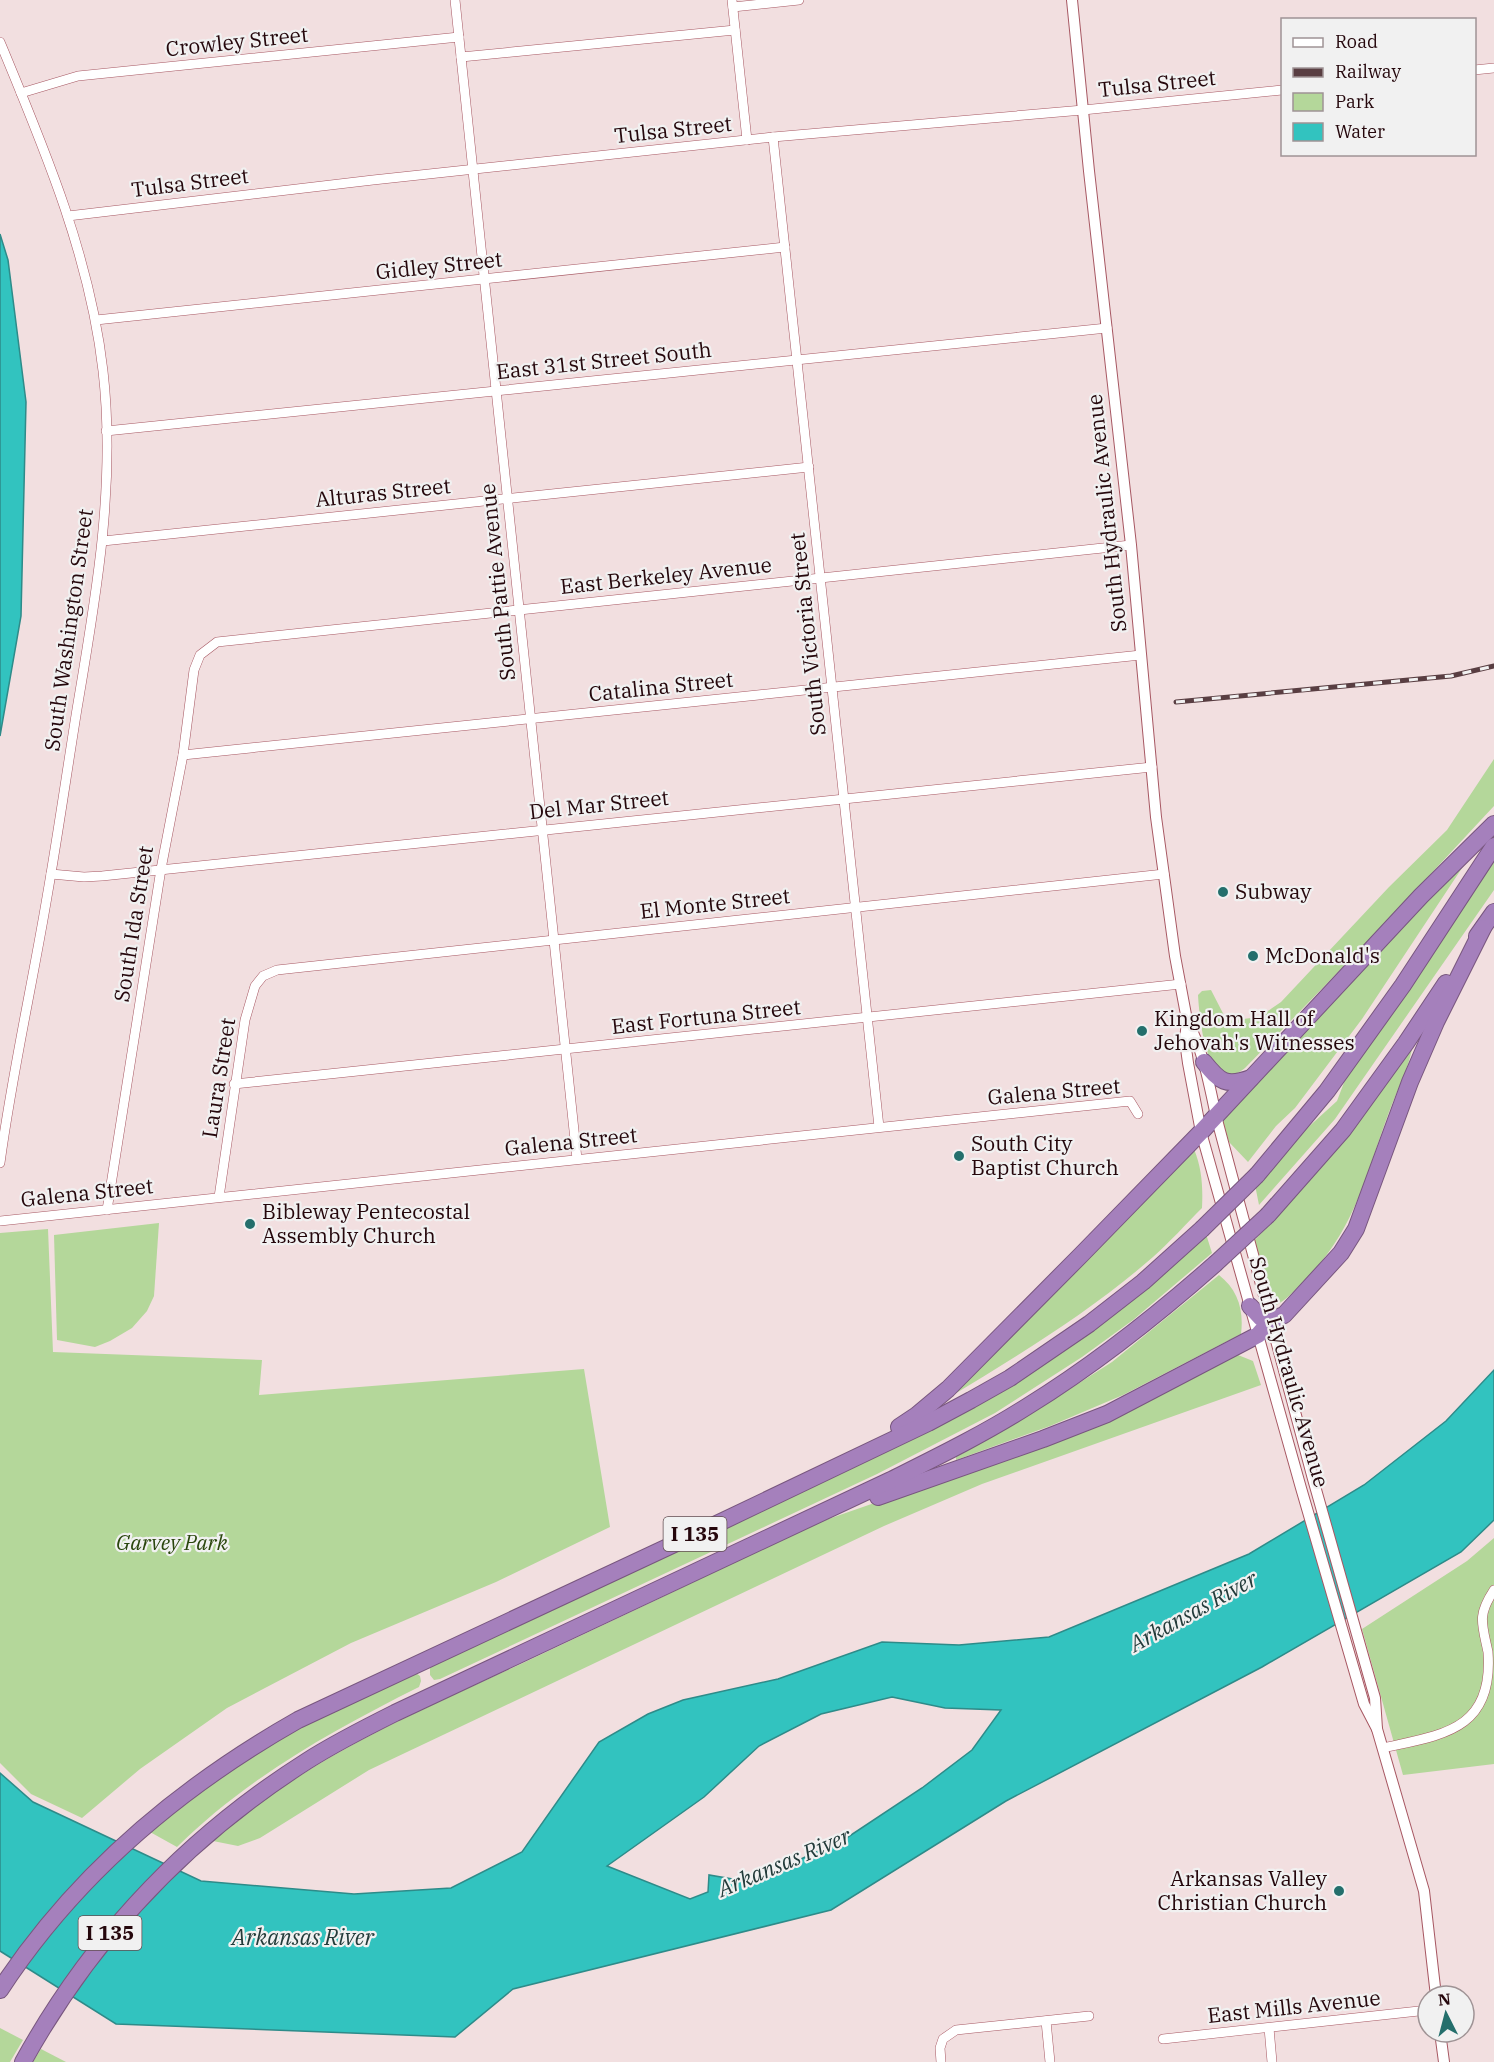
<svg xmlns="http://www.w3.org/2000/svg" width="1494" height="2062" font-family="'IBM Plex Serif',serif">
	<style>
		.green { fill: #b4d79a }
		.water { fill: #32c3bf; stroke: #2e8b89; stroke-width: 1.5; fill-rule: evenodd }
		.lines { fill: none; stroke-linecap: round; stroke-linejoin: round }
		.minor-casing { stroke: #a75762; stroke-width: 10 }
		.tertiary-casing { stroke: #a75762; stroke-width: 12 }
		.motorway-casing { stroke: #78567e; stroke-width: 18 }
		.minor { stroke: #fff; stroke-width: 9 }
		.tertiary { stroke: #fff; stroke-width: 10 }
		.motorway { stroke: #a580bc; stroke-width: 16 }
		.rail-casing { stroke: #593e42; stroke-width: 5 }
		.rail { stroke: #f1f1f1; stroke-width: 3; stroke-dasharray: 9; stroke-linecap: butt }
		.motorway-bridge-casing { stroke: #78567e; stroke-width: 18; stroke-linecap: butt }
		.motorway-bridge { stroke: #a580bc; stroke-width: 16 }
		.poi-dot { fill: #246f6c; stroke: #f1f1f1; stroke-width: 2 }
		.labels { text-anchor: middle; stroke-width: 4.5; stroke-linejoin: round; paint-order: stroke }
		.shield { fill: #f1f1f1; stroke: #624d51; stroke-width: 1.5 }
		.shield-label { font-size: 20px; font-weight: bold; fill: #25070c }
		.street-label { font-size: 21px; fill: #25070c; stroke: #f1f1f1 }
		.poi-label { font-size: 21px; fill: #25070c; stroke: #f1f1f1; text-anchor: start }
		.park-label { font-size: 21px; font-style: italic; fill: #2a460d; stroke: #f1f1f1 }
		.water-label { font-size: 22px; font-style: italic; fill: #233b3a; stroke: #f1f1f1 }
	</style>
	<rect width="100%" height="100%" fill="#f2dfe0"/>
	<!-- green -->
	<g class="green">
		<path d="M1494 759V806L1371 938 1245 1068C1238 1074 1232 1076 1224 1072 1222 1071 1217 1068 1216 1067 1203 1055 1199 1012 1198 995L1202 991 1211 990 1227 1021 1259 1017 1281 1002 1389 887 1447 830Z"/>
		<path d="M1494 857V890L1335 1119 1259 1205 1255 1185 1303 1132 1337 1101 1348 1072Z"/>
		<path d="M1468 859 1362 1019 1295 1108 1276 1126 1248 1162 1229 1142 1221 1117 1347 983Z"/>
		<path d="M1413 1043C1410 1066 1397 1090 1389 1112 1365 1177 1355 1231 1303 1282 1294 1291 1286 1300 1275 1306L1254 1241 1320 1168Z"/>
		<path d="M1194 1149C1202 1169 1203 1187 1202 1208 1186 1224 1170 1242 1153 1257 1090 1312 1019 1355 948 1398Z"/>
		<path d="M159 1223 154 1296 147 1311 132 1328 110 1341 95 1347 57 1340 54 1235Z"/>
		<path d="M48 1229 53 1352 262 1360 259 1395 584 1369 610 1527 496 1582 351 1643 227 1708 140 1769 82 1818 31 1794 0 1763V1233Z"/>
		<path d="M1206 1234 1212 1253 1133 1320 1082 1357 995 1413 877 1474 440 1679 434 1680 430 1675V1668L437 1662 923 1433Z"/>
		<path d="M1219 1275C1238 1290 1244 1310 1241 1334L1123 1395 1050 1426 956 1460V1457L1037 1410 1112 1362Z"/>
		<path d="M1238 1355 1253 1361 1261 1385 982 1484 884 1526 369 1770 260 1838 238 1846 213 1841C303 1760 414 1713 523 1663 620 1617 717 1571 814 1524L883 1500Z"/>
		<path d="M1494 1538V1764L1403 1775 1362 1629 1467 1561Z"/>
		<path d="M416 1673 420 1676 421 1681 419 1687C331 1731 247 1778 177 1847L150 1832 246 1758 288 1732Z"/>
		<path d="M0 2028 23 2040 10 2062H0Z"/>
		<path d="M41 2049 66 2062H33Z"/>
	</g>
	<!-- water -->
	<g class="water">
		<path d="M0 234 8 260 26 402 21 616 0 736Z"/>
		<path d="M1494 1370V1520L1461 1552 1262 1667 1006 1801 831 1910 513 1989 455 2037 116 2024 0 1951V1773L33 1802 201 1881 354 1894 451 1888 522 1852 599 1742 648 1714 683 1700 778 1679 882 1642 959 1645 1049 1637 1249 1554 1364 1485 1446 1421ZM892 1697 945 1708 1001 1710 972 1750 922 1788 845 1839 750 1882 709 1875 708 1892 690 1899 607 1866 704 1797 759 1746 821 1714Z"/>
	</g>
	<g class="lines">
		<!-- minor casing -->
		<g class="minor-casing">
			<g id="minor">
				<path d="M455 0 577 1159"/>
				<path d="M732 0 747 140"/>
				<path d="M733 7 799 0"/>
				<path d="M0 42C44 148 90 256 103 371 116 484 96 597 77 709 67 771 58 834 47 897 32 986 12 1074 0 1163"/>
				<path d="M461 57 735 30"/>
				<path d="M1474 70 1494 68"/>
				<path d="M21 93 78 76 459 37"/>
				<path d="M773 137 879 1127"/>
				<path d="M68 216 373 180 773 137 1083 110 1282 90"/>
				<path d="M96 320 785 247"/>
				<path d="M106 431 1107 328"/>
				<path d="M103 541 809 467"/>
				<path d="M183 755 1141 655"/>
				<path d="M51 874 84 877 102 876 1152 767"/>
				<path d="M234 1084 1181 984"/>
				<path d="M219 1197 245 1020 255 986 263 976 277 970 1164 874"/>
				<path d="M107 1210 161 869 183 755 194 670 200 655 217 642 1131 545"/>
				<path d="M0 1221 1130 1101 1138 1114"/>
				<path d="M1383 1748C1441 1735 1494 1731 1488 1652 1482 1623 1477 1616 1494 1590"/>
				<path d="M1046 2021 1050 2062"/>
				<path d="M1269 2028 1272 2062"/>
				<path d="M1163 2039 1428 2010"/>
				<path d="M941 2062 940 2048 943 2039 956 2030 1089 2016"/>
			</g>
		</g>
		<!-- tertiary casing -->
		<g class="tertiary-casing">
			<g id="tertiary">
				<path d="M1072 0 1089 171 1131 545 1156 817 1175 956 1187 1020 1185 1041 1188 1063 1201 1132 1301 1488 1364 1704 1377 1729"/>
				<path d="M1187 1020C1203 1050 1209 1083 1216 1116L1313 1479 1375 1698 1377 1729 1424 1891 1436 1996"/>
				<path d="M1440 2032 1444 2062"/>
			</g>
		</g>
		<!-- motorway casing -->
		<g class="motorway-casing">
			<g id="motorway">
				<path d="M1477 936 1494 912"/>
				<path d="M1204 1062C1220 1082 1226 1087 1251 1078"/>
				<path d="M1257 1175 1327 1091 1403 985 1494 846"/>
				<path d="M1268 1215 1343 1130 1406 1043 1446 983"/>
				<path d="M1250 1306 1261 1318 1271 1320"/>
				<path d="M899 1427 917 1415 948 1389 1081 1255 1201 1132 1421 896 1494 824"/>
				<path d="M878 1497 1043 1439 1107 1414 1258 1335 1271 1320 1284 1315 1341 1253 1356 1229 1410 1082 1436 1022 1483 928"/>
				<path d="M0 1990C76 1874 178 1788 298 1720L702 1531 928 1423 971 1400 1010 1378 1089 1324 1143 1282 1202 1229"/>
				<path d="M23 2062C92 1937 186 1838 307 1761 335 1743 365 1728 395 1713L891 1480C937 1457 984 1434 1028 1406 1096 1364 1155 1317 1215 1264"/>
			</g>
		</g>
		<!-- minor -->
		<use href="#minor" class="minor"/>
		<!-- tertiary -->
		<use href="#tertiary" class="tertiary"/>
		<!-- motorway -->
		<use href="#motorway" class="motorway"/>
		<!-- rail casing -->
		<g class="rail-casing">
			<path id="rail" d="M1176 702 1451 676 1494 666"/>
		</g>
		<!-- rail -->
		<use href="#rail" class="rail"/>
		<!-- motorway-bridge casing -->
		<g class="motorway-bridge-casing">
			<g id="motorway-bridge">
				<path d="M1202 1229 1257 1175"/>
				<path d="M1215 1264 1268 1215"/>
			</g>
		</g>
		<!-- motorway-bridge -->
		<use href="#motorway-bridge" class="motorway-bridge"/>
	</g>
	<!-- markers -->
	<g class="poi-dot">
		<circle cx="1223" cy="892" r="6"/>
		<circle cx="1253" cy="956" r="6"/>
		<circle cx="1142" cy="1031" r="6"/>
		<circle cx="959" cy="1156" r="6"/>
		<circle cx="250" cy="1224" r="6"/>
		<circle cx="1339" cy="1891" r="6"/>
	</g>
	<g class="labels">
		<!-- shield labels -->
		<g class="shield">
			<rect x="663.5" y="1517" width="63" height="34" rx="4.5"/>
			<rect x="78.5" y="1916" width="63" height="34" rx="4.5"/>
		</g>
		<g class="shield-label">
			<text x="695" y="1541">I 135</text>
			<text x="110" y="1940">I 135</text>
		</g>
		<!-- street labels -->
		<g class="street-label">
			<text transform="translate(237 42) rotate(-6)" y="7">Crowley Street</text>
			<text transform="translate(1157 84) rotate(-6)" y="7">Tulsa Street</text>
			<text transform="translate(673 130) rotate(-6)" y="7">Tulsa Street</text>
			<text transform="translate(190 183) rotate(-7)" y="7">Tulsa Street</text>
			<text transform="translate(439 266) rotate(-6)" y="7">Gidley Street</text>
			<text transform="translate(604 361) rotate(-6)" y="7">East 31st Street South</text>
			<text transform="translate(383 493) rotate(-6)" y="7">Alturas Street</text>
			<text transform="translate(1107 513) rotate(-96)" y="7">South Hydraulic Avenue</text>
			<text transform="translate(666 576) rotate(-6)" y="7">East Berkeley Avenue</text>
			<text transform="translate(498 582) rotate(-96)" y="7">South Pattie Avenue</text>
			<text transform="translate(69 630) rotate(-82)" y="7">South Washington Street</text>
			<text transform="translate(808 634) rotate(-96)" y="7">South Victoria Street</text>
			<text transform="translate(661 687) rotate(-6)" y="7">Catalina Street</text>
			<text transform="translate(599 805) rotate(-6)" y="7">Del Mar Street</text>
			<text transform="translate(715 904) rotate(-6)" y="7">El Monte Street</text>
			<text transform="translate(134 924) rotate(-81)" y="7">South Ida Street</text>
			<text transform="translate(706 1017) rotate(-6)" y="7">East Fortuna Street</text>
			<text transform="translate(219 1078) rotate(-81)" y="7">Laura Street</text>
			<text transform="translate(1054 1092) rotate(-5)" y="7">Galena Street</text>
			<text transform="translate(571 1142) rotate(-6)" y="7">Galena Street</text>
			<text transform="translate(87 1193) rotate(-6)" y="7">Galena Street</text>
			<text transform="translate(1289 1372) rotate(74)" y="7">South Hydraulic Avenue</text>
			<text transform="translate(1294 2007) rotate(-6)" y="7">East Mills Avenue</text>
		</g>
		<!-- poi labels -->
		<g class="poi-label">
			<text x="1235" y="899">Subway</text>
			<text x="1265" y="963">McDonald's</text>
			<text x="1154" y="1026">Kingdom Hall of<tspan x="1154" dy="24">Jehovah's Witnesses</tspan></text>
			<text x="971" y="1151">South City<tspan x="971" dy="24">Baptist Church</tspan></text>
			<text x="262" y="1219">Bibleway Pentecostal<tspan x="262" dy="24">Assembly Church</tspan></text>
			<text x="1327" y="1886" text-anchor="end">Arkansas Valley<tspan x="1327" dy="24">Christian Church</tspan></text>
		</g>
		<!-- park labels -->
		<g class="park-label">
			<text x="172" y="1550">Garvey Park</text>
		</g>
		<!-- water labels -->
		<g class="water-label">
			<text transform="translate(1193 1611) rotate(-29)" y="8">Arkansas River</text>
			<text transform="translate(784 1862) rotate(-23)" y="8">Arkansas River</text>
			<text x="303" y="1945">Arkansas River</text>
		</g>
	</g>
	<!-- legend -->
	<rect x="1281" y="18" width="195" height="138" fill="#f1f1f1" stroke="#9f9395" stroke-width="1.5"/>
	<rect x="1293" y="38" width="30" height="9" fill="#ffffff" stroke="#9f9395" stroke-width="1.5"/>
	<text x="1335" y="48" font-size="18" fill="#25070c">Road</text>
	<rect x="1293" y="68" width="30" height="9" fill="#593e42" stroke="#9f9395" stroke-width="1.5"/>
	<text x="1335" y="78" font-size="18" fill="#25070c">Railway</text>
	<rect x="1293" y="93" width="30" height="18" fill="#b4d79a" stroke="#9f9395" stroke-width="1.5"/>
	<text x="1335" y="108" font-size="18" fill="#25070c">Park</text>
	<rect x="1293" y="123" width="30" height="18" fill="#32c3bf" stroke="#9f9395" stroke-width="1.5"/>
	<text x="1335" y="138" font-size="18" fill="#25070c">Water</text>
	<!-- north arrow -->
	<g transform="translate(1446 2014) rotate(354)"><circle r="28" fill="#f1f1f1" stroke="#9f9395" stroke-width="1.5"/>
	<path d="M0-4.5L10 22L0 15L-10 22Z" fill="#246f6c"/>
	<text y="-9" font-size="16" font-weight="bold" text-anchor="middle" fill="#25070c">N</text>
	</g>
</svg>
